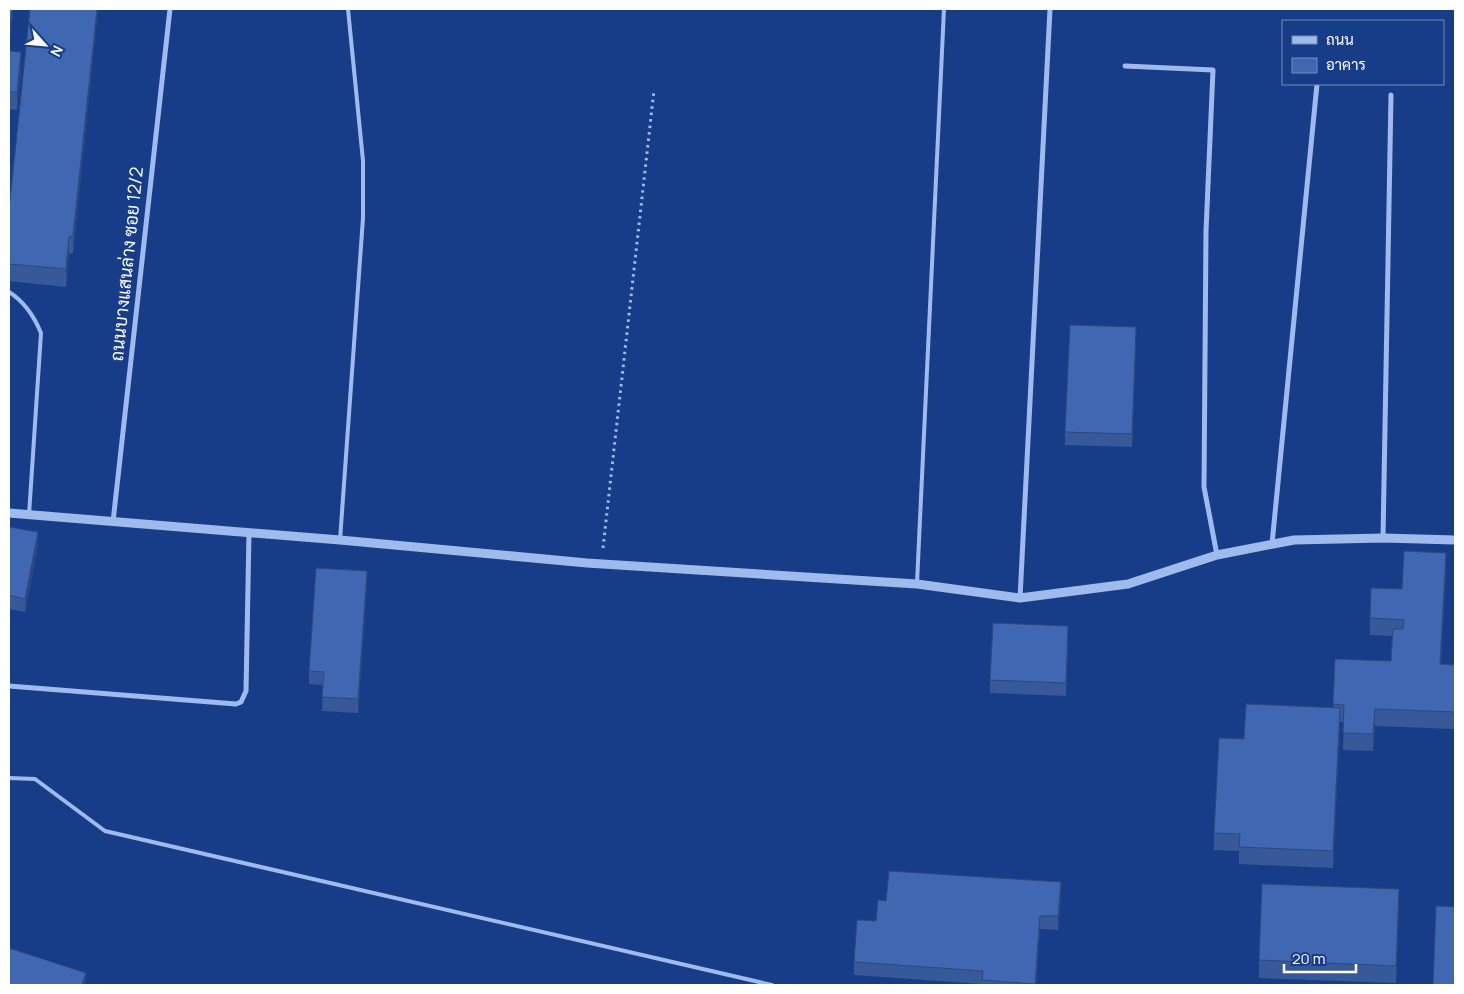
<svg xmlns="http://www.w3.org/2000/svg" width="1464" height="994" font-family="Manrope,Sarabun,sans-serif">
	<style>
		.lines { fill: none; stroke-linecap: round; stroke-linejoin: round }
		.path { stroke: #9fbbee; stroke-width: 3; stroke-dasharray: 2.5 4; stroke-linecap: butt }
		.service { stroke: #9fbbee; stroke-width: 4 }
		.minor { stroke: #9fbbee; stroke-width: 5 }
		.tertiary { stroke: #9fbbee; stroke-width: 9 }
		.wall { fill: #375999 }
		.shaded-wall { fill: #2d487d }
		.building { fill: #4067b2; stroke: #2d487d }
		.labels { text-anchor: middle; stroke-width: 4; stroke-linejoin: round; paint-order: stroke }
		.street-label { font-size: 18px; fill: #fff; stroke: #183d88 }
	</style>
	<rect width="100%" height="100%" fill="#183d88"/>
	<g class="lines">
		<!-- path -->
		<path class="path" d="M603 548 654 90"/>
		<!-- service -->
		<g class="service">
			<path d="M9 292C25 302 34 316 41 333L29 515"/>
			<path d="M340 540 363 218V161L348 9"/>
			<path d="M917 583 944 9"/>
			<path d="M9 778 35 779 105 831 772 985"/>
		</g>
		<!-- minor -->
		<g class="minor">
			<path d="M1125 66 1213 70 1206 231 1204 487 1217 555"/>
			<path d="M113 522 170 9"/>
			<path d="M1383 538 1391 95"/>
			<path d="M1272 544 1317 84"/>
			<path d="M1020 598 1050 9"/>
			<path d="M9 686 236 704 241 702 246 691 249 533"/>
		</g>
		<!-- tertiary -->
		<path class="tertiary" d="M9 513 340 540 587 563 917 584 1020 598 1128 584 1217 555 1294 540 1383 538 1455 540"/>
	</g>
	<!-- wall -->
	<g class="wall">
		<path d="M9 9H13L9 51 21 70 17 110 9 109Z"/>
		<path d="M98 9 73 253 69 254 66 287 9 281V210Z"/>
		<path d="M1136 341 1132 447 1065 445V432Z"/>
		<path d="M9 527 38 545 25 612 9 609Z"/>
		<path d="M1446 570 1441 664 1455 665V729L1375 726 1373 751 1343 750 1344 722H1340L1333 868 1239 864V851L1214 850V833L1244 739 1333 708 1335 659 1391 661 1392 636 1370 635V618L1402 589Z"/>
		<path d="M367 584 358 713 322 711 323 685 309 684V671Z"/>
		<path d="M1068 640 1066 696 990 693V680Z"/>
		<path d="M1061 896 1058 930 1040 929 1036 985H982V984L854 975V962L886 901Z"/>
		<path d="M1399 906 1396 983 1259 978V960Z"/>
	</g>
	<!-- shaded-wall -->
	<g class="shaded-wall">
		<path d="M12 9H13L9 54V37Z"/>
		<path d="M97 9H98L73 253V236Z"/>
		<path d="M21 52V70L17 110V92Z"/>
		<path d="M69 237V254L66 287V269Z"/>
		<path d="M1136 327V341L1132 447V434Z"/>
		<path d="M38 532V545L25 612V599Z"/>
		<path d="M1446 553V570L1440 681V664Z"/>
		<path d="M367 571V584L358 713V699Z"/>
		<path d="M1340 708V726L1333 868V851Z"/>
		<path d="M1375 709V726L1373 751V734Z"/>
		<path d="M1061 882V896L1058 930V916Z"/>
		<path d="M1399 889V906L1396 983V966Z"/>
		<path d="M1040 916V929L1036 985H1035Z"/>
		<path d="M86 973V985H82Z"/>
	</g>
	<!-- building -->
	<g class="building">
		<path d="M9 9H12L9 37Z"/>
		<path d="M30 9H97L73 236 69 237 66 269 9 264V210Z"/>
		<path d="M9 51 21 52 17 92H9Z"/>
		<path d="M1070 325 1136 327 1132 434 1065 432Z"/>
		<path d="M9 527 38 532 25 599 9 595Z"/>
		<path d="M1404 551 1446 553 1440 664 1455 665V712L1375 709 1373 734 1343 733 1344 705 1333 704 1335 659 1391 661 1393 629H1403L1404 620 1370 618 1371 588 1402 589Z"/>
		<path d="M316 568 367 571 358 699 322 697 324 672 309 671Z"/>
		<path d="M993 623 1068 626 1066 683 990 680Z"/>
		<path d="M1246 704 1340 708 1333 851 1239 847 1240 834 1214 833 1219 738 1244 739Z"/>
		<path d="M889 871 1061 882 1058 916H1040L1035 984 982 980 983 971 854 962 857 920 876 921 878 900 886 901Z"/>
		<path d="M1262 884 1399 889 1396 966 1259 960Z"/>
		<path d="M1436 906 1455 907V985H1433Z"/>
		<path d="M9 948 86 973 82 985H9Z"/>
	</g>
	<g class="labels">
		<!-- street labels -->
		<g class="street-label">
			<text transform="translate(127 264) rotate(-84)" y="6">ถนนบางแสนล่าง ซอย 12/2</text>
		</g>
	</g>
	<!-- border -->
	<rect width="1464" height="994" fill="none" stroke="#ffffff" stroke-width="20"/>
	<!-- legend -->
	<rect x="1282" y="20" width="162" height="65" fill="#183d88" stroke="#748bb8"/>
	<rect x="1292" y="36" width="25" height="8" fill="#9fbbee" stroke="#748bb8"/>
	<text x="1326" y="45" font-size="15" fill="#ffffff">ถนน</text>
	<rect x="1292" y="58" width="25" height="15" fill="#4067b2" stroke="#748bb8"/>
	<text x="1326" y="70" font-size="15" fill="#ffffff">อาคาร</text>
	<!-- north arrow -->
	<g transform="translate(45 45) rotate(117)" stroke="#183d88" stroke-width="4" paint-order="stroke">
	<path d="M0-4L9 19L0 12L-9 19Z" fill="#ffffff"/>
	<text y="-8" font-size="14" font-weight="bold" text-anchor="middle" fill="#ffffff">N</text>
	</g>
	<!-- scale -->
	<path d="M1284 964v8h72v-8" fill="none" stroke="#ffffff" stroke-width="2.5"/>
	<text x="1292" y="964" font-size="15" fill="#ffffff" stroke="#183d88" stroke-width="4" paint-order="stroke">20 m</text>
</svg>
